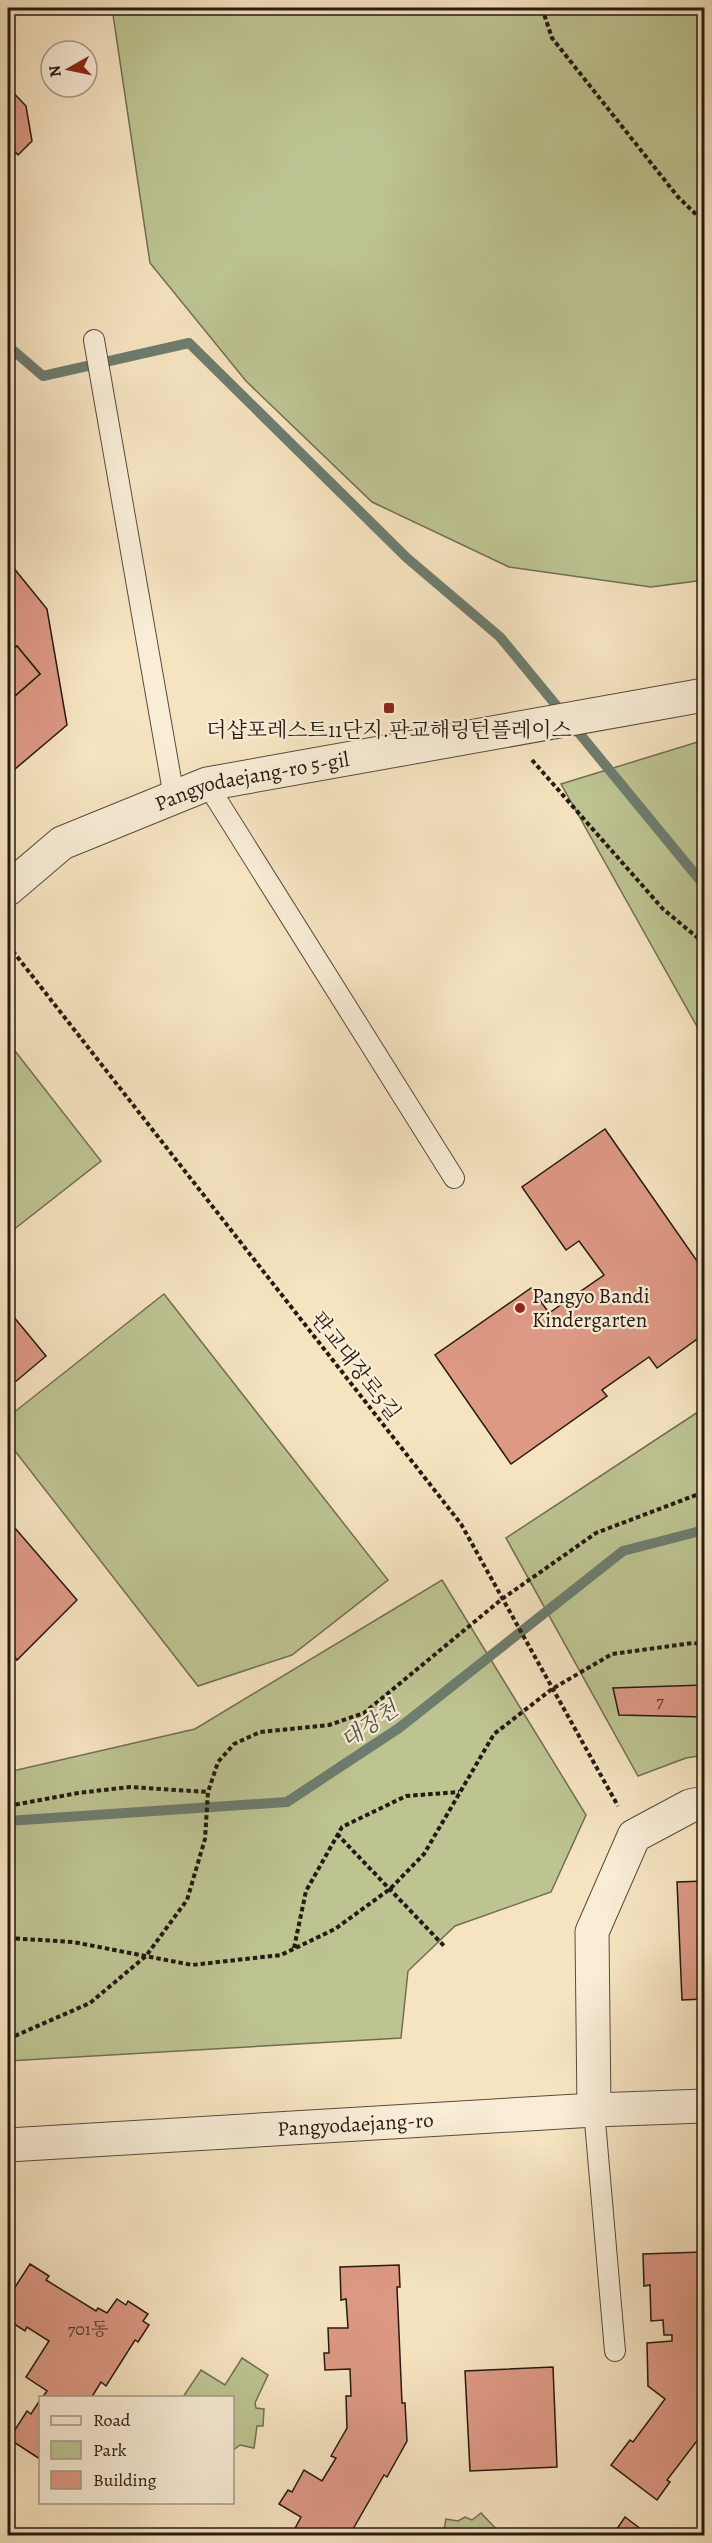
<svg xmlns="http://www.w3.org/2000/svg" width="712" height="2543" font-family="Alegreya,'Noto Serif KR',serif">
	<style>
		.green { fill: #bdc492; stroke: #706f52; stroke-width: 1.5 }
		.lines { fill: none; stroke-linecap: round; stroke-linejoin: round }
		.stream { stroke: #6d7d6f; stroke-width: 10 }
		.building { fill: #de9985; stroke: #241a11; stroke-width: 1.5 }
		.service-casing { stroke: #584c3d; stroke-width: 22 }
		.minor-casing { stroke: #584c3d; stroke-width: 35 }
		.tertiary-casing { stroke: #584c3d; stroke-width: 35 }
		.path { stroke: #241a11; stroke-width: 4; stroke-dasharray: 4.5 3; stroke-linecap: butt }
		.service { stroke: #f9edd7; stroke-width: 20 }
		.minor { stroke: #f9edd7; stroke-width: 33 }
		.tertiary { stroke: #f9edd7; stroke-width: 33 }
		.poi-dot { fill: #8f2418; stroke: #f9edd7; stroke-width: 2 }
		.labels { text-anchor: middle; stroke-width: 4.5; stroke-linejoin: round; paint-order: stroke }
		.number-label { font-size: 18px; fill: #523a2e }
		.poi-label { font-size: 21px; fill: #241a11; stroke: #f9edd7 }
		.street-label { font-size: 21px; fill: #241a11; stroke: #f9edd7 }
		.water-label { font-size: 22px; font-style: italic; fill: #4e5448; stroke: #f9edd7 }
	</style>
	<rect width="100%" height="100%" fill="#f6e4c1"/>
	<filter id="stains"><feTurbulence type="fractalNoise" baseFrequency=".00333" numOctaves="4"/><feColorMatrix values="0 0 0 0 .2 0 0 0 0 .09 0 0 0 0 .02 0 0 0 .5 -.17"/></filter>
	<radialGradient id="worn" r=".72"><stop offset=".6" stop-color="#630" stop-opacity="0"/><stop offset="1" stop-color="#630" stop-opacity=".3"/></radialGradient>
	<!-- green -->
	<g class="green">
		<path d="M112 8H704V580L651 587 509 567 372 502 246 381 150 263Z"/>
		<path d="M704 740V1039L561 784Z"/>
		<path d="M8 1042 101 1161 8 1234Z"/>
		<path d="M164 1294 388 1580 292 1655 198 1686 8 1442V1417Z"/>
		<path d="M704 1408V1755L686 1758 638 1776 506 1538Z"/>
		<path d="M442 1580 586 1815 551 1892 455 1926 408 1971 401 2038 8 2061V1772L195 1729Z"/>
		<path d="M242 2358 268 2375 255 2403 256 2408 264 2409 263 2426H257L254 2448 240 2445 233 2450 232 2398 183 2397 201 2370 225 2385Z"/>
		<path d="M481 2513 502 2535H443L446 2519 458 2521 465 2517 472 2520Z"/>
	</g>
	<g class="lines">
		<!-- stream -->
		<g class="stream">
			<path d="M8 346 43 376 189 343 407 558 500 637 704 885"/>
			<path d="M8 1821 287 1802 399 1728 623 1551 704 1530"/>
		</g>
	</g>
	<!-- building -->
	<g class="building">
		<path d="M8 87 26 106 32 141 18 155 8 144Z"/>
		<path d="M8 561 47 609 67 725 8 775V702L40 674 17 646 11 651 8 646Z"/>
		<path d="M8 646 11 651 17 646 40 674 8 702Z"/>
		<path d="M605 1129 704 1271V1334L657 1368 649 1357 602 1390 607 1396 511 1464 435 1355 531 1288 549 1313 604 1275 579 1241 566 1250 522 1187Z"/>
		<path d="M8 1310 46 1356 8 1388Z"/>
		<path d="M8 1520 77 1600 17 1660 8 1648Z"/>
		<path d="M704 1685V1717L619 1715 613 1688Z"/>
		<path d="M704 1881V1999L682 2000 677 1882Z"/>
		<path d="M702 2252 703 2274H700L704 2339V2419L697 2429 703 2433 667 2480 670 2482 657 2500 611 2465 630 2440 633 2442 665 2399 648 2386 647 2343 672 2341V2335H664L663 2320 651 2321 650 2285 644 2286 643 2254Z"/>
		<path d="M30 2264 49 2276 46 2280 96 2311 98 2308 107 2313 117 2299 126 2305 128 2301 148 2314 143 2321 149 2325 138 2342 135 2340 106 2386 101 2382 93 2395 96 2398H42L47 2391 26 2377 49 2341 27 2327 25 2331 8 2320V2298Z"/>
		<path d="M399 2265 400 2287H397L402 2403H405L407 2441 387 2477 384 2475 349 2536H291L301 2517 279 2504 288 2490 292 2492 304 2470 322 2481 336 2458 331 2456 347 2428 346 2396H351L350 2369 325 2370 324 2353H329L328 2328H348L346 2299 341 2300 340 2267Z"/>
		<path d="M553 2367 557 2467 470 2471 465 2371Z"/>
		<path d="M40 2400V2459L9 2439 27 2411 31 2414Z"/>
		<path d="M625 2517 650 2536H612Z"/>
	</g>
	<g class="lines">
		<!-- service casing -->
		<g class="service-casing">
			<g id="service">
				<path d="M94 340 174 797"/>
				<path d="M207 784 454 1178"/>
				<path d="M594 2110 615 2351"/>
			</g>
		</g>
		<!-- minor casing -->
		<g class="minor-casing">
			<path id="minor" d="M594 2110 592 1932 634 1836 690 1806 704 1803"/>
		</g>
		<!-- tertiary casing -->
		<g class="tertiary-casing">
			<g id="tertiary">
				<path id="s1" d="M8 889 62 843 207 784 704 695"/>
				<path id="s2" d="M8 2145 594 2110 704 2106"/>
			</g>
		</g>
		<!-- path -->
		<g class="path">
			<path d="M542 8 552 38 678 197 704 222"/>
			<path d="M532 760 663 909 704 943"/>
			<path d="M8 945 461 1524 618 1806"/>
			<path d="M8 1806 78 1793 130 1787 208 1792"/>
			<path d="M337 1834 445 1947"/>
			<path d="M8 1938 73 1942 192 1965 281 1955 335 1929 390 1889 424 1854 494 1734 552 1689 612 1654 693 1643 704 1644"/>
			<path d="M294 1948 306 1891 342 1827 406 1796 459 1792"/>
			<path d="M8 2039 90 2003 146 1956 187 1900 205 1839 208 1792 218 1762 234 1744 260 1732 329 1725 364 1713 502 1599 596 1533 704 1492"/>
		</g>
		<!-- service -->
		<use href="#service" class="service"/>
		<!-- minor -->
		<use href="#minor" class="minor"/>
		<!-- tertiary -->
		<use href="#tertiary" class="tertiary"/>
	</g>
	<!-- markers -->
	<g class="poi-dot">
		<rect x="383" y="702" width="12" height="12" rx="3"/>
		<circle cx="520" cy="1308" r="6"/>
	</g>
	<g class="labels">
		<!-- number labels -->
		<g class="number-label">
			<text x="660" y="1707">7</text>
			<text x="88" y="2335">701동</text>
		</g>
		<!-- poi labels -->
		<g class="poi-label">
			<text x="389" y="737">더샵포레스트11단지.판교해링턴플레이스</text>
			<text x="532" y="1303" text-anchor="start">Pangyo Bandi<tspan x="532" dy="24">Kindergarten</tspan></text>
		</g>
		<!-- street labels -->
		<g class="street-label">
			<text dy="7" stroke="none"><textPath href="#s1" startOffset="272">Pangyodaejang-ro 5-gil</textPath></text>
			<text transform="translate(356 1366) rotate(52)" y="7">판교대장로5길</text>
			<text dy="7" stroke="none"><textPath href="#s2" startOffset="348">Pangyodaejang-ro</textPath></text>
		</g>
		<!-- water labels -->
		<g class="water-label">
			<text transform="translate(369 1724) rotate(-35)" y="8">대장천</text>
		</g>
	</g>
	<!-- margin -->
	<rect width="712" height="2543" fill="none" stroke="#f6e4c1" stroke-width="30"/>
	<rect x="9" y="9" width="694" height="2525" fill="none" stroke="#241a11" stroke-width="3"/>
	<rect x="15" y="15" width="682" height="2513" fill="none" stroke="#241a11" stroke-width="1.5"/>
	<!-- legend -->
	<rect x="39" y="2396" width="195" height="108" fill="#f9edd7" stroke="#a49988" stroke-width="1.5"/>
	<rect x="51" y="2416" width="30" height="9" fill="#f9edd7" stroke="#a49988" stroke-width="1.5"/>
	<text x="93" y="2426" font-size="18" fill="#241a11">Road</text>
	<rect x="51" y="2441" width="30" height="18" fill="#bdc492" stroke="#a49988" stroke-width="1.5"/>
	<text x="93" y="2456" font-size="18" fill="#241a11">Park</text>
	<rect x="51" y="2471" width="30" height="18" fill="#de9985" stroke="#a49988" stroke-width="1.5"/>
	<text x="93" y="2486" font-size="18" fill="#241a11">Building</text>
	<!-- north arrow -->
	<g transform="translate(69 69) rotate(261)"><circle r="28" fill="#f9edd7" stroke="#a49988" stroke-width="1.5"/>
	<path d="M0-4.5L10 22L0 15L-10 22Z" fill="#8f2418"/>
	<text y="-9" font-size="16" font-weight="bold" text-anchor="middle" fill="#241a11">N</text>
	</g>
	<rect width="100%" height="100%" filter="url(#stains)"/>
	<rect width="100%" height="100%" fill="url(#worn)"/>
</svg>
